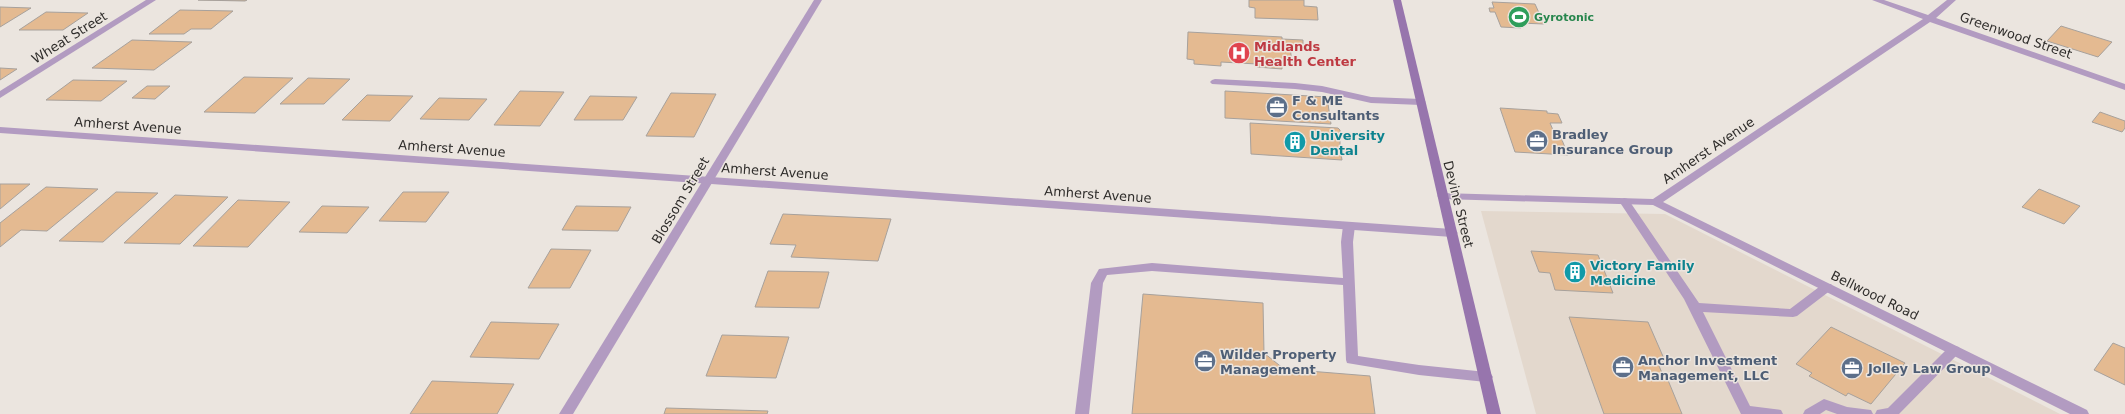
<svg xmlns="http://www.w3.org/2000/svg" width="2125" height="414" font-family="'DejaVu Sans',sans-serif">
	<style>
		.built { fill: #e3d8cd }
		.building { fill: #e4ba91; stroke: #a7a19c }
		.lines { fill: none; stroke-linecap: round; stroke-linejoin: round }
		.service { fill: #b29bc1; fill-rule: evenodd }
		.minor { fill: #b29bc1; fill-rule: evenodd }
		.tertiary { fill: #b29bc1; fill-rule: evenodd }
		.secondary { fill: #9775ad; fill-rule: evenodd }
		.labels { text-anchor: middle; stroke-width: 3; stroke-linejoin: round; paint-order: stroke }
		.far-leisure-label { font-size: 11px; font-weight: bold; fill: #27864d; stroke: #ebe5df; text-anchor: start }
		.street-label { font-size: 13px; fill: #2f2d2b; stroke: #ebe5df }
		.health-label { font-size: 13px; font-weight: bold; fill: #be3a42; stroke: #ebe5df; text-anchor: start }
		.service-label { font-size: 13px; font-weight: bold; fill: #4e5e75; stroke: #ebe5df; text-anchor: start }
		.culture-label { font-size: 13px; font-weight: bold; fill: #0d838f; stroke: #ebe5df; text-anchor: start }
	</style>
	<rect width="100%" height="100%" fill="#ebe5df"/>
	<!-- built -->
	<path class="built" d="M1481 211 1665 214 2060 414H1536Z"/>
	<!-- building -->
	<g class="building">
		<path d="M198 0H247L245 1Z"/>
		<path d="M1249 0H1304V6L1317 7 1318 20 1255 18V8L1249 7Z"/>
		<path d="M1492 2 1535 4 1544 24 1519 23 1521 28 1501 27 1495 12H1490L1489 8H1494Z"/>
		<path d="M0 7 31 8 0 27Z"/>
		<path d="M180 10 233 11 211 29H191L184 34H149Z"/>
		<path d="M46 12 88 13 63 30H19Z"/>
		<path d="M2061 26 2112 42 2098 57 2047 41Z"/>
		<path d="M1188 32 1282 37V39L1303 40V46L1290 45 1292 65H1282V69L1257 67V64L1221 62V66L1194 64V60L1187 59Z"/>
		<path d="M132 40 192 42 154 70 92 68Z"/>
		<path d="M0 68 17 69 0 80Z"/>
		<path d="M244 77 293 78 255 113 204 112Z"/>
		<path d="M308 78 350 79 324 104H280Z"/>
		<path d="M73 80 127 81 101 101 46 100Z"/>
		<path d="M147 86H170L155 99 132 98Z"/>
		<path d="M520 91 564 92 540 126 494 125Z"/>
		<path d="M1225 91 1327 97 1331 124 1225 118Z"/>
		<path d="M671 93 716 94 694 137 646 136Z"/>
		<path d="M367 95 413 96 390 121 342 120Z"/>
		<path d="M590 96 637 97 623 120H574Z"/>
		<path d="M439 98 487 99 469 120 420 119Z"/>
		<path d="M1500 108 1547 111V113L1558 114 1562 123H1550L1553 130H1558L1568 155 1515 152Z"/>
		<path d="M2100 112 2125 121V128L2122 132 2092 122Z"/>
		<path d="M1250 123 1338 128 1340 130V146H1343L1344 155 1341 154 1342 160 1251 154Z"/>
		<path d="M0 184H30L0 209Z"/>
		<path d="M46 187 98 189 47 231 21 230 0 247V223Z"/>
		<path d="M2039 189 2080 206 2064 224 2022 207Z"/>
		<path d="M116 192 158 193 103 242 59 241Z"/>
		<path d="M403 192H449L426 222 379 221Z"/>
		<path d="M175 195 228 197 180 244 124 243Z"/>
		<path d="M238 200 290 202 248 247 193 246Z"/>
		<path d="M322 206 369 207 347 233 299 232Z"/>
		<path d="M576 206 631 207 618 231 562 230Z"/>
		<path d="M783 214 891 219 878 261 791 257 796 245 770 244Z"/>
		<path d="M551 249 591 250 570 288H528Z"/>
		<path d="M1531 251 1598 255 1613 293 1555 290 1550 273 1539 272Z"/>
		<path d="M768 271 829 272 819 308 755 307Z"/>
		<path d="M1143 294 1263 303 1264 353 1284 369 1370 376 1375 414H1132Z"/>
		<path d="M1569 317 1648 322 1665 361H1657L1662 373H1665L1682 414H1604Z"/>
		<path d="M491 322 559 324 539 359 470 357Z"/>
		<path d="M1831 327 1905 363 1871 404 1848 393 1846 396 1809 376 1812 373 1796 364Z"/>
		<path d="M722 335 789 337 776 378 706 376Z"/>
		<path d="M2113 343 2125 348V385L2094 370Z"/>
		<path d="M432 381 514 384 497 414H410Z"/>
		<path d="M666 408 768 411 767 414H664Z"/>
	</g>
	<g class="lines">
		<!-- service -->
		<g class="service">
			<path d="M1215 79 1295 83 1322 86 1371 97 1421 99 1426 102 1421 105 1371 103 1322 92 1295 89 1212 84 1210 82 1212 80Z"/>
			<path d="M1624 198 1628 199 1699 303 1790 309 1823 284H1831L1833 287 1831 290 1797 316 1793 317 1703 312 1750 406 1781 410 1783 414H1741L1684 299 1619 201Z"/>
			<path d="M1349 223 1355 226 1353 242 1358 356 1419 365 1486 372 1491 374 1493 377 1491 380 1486 382 1419 375 1347 363 1346 360 1343 285 1152 271 1107 275 1103 283 1089 414H1075L1091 283 1099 269 1152 263 1343 278 1341 242 1343 226Z"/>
			<path d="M1954 346 1959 347 1960 350 1959 353 1899 414H1875L1877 410 1888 408 1949 347Z"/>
			<path d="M1824 399 1847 407 1871 410 1873 414H1837L1826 410 1820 414H1803L1805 410Z"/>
		</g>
		<!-- minor -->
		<g class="minor">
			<path d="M146 0H156L0 98V91Z"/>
			<path d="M1872 0H1884L1928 15 1947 0H1956L1936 18 2125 84V90L1930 22 1663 202 2087 410 2089 414H2070L1653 205 1442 199 1437 196 1442 193 1653 199 1923 19Z"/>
			<path d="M0 127 1452 229 1458 233 1452 237 0 133Z"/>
		</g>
		<!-- tertiary -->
		<path class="tertiary" d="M814 0H822L573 414H559Z"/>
		<!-- secondary -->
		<path class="secondary" d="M1393 0H1401L1501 414H1487Z"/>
	</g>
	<!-- icons -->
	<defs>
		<g id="stadium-disc" transform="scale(1.15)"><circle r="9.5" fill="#2e9e5b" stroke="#ebe5df"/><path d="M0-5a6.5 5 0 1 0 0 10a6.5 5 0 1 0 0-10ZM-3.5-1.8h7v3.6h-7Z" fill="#fff"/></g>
		<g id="hospital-disc" transform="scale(1.15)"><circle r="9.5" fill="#e0444e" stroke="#ebe5df"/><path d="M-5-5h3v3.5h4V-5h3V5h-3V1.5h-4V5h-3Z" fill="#fff"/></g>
		<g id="office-disc" transform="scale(1.15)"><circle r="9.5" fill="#5c6f8a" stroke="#ebe5df"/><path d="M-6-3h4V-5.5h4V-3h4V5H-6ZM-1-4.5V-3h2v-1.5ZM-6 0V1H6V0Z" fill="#fff"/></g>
		<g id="building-disc" transform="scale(1.15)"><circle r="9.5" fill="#0f9aa8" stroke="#ebe5df"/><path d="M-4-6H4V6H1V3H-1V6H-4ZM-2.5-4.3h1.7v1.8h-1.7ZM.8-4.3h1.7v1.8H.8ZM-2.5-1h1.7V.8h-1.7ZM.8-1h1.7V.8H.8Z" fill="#fff"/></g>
	</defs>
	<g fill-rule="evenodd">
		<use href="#stadium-disc" x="1519" y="17"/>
		<use href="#hospital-disc" x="1239" y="53"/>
		<use href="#office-disc" x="1277" y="107"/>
		<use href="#office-disc" x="1537" y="141"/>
		<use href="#building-disc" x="1295" y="142"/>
		<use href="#building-disc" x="1575" y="272"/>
		<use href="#office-disc" x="1205" y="361"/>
		<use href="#office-disc" x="1623" y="367"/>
		<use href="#office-disc" x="1852" y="368"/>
	</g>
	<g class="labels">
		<!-- far-leisure labels -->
		<g class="far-leisure-label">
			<text x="1534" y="21">Gyrotonic</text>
		</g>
		<!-- street labels -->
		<g class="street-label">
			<text transform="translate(2016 35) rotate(19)" y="5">Greenwood Street</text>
			<text transform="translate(69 37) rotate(-32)" y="5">Wheat Street</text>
			<text transform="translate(128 125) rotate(4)" y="5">Amherst Avenue</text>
			<text transform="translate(452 148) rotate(4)" y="5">Amherst Avenue</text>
			<text transform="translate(1708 150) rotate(-34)" y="5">Amherst Avenue</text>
			<text transform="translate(775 171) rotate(4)" y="5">Amherst Avenue</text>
			<text transform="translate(1098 194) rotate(4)" y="5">Amherst Avenue</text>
			<text transform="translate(680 200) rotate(-59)" y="5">Blossom Street</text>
			<text transform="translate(1459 204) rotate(76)" y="5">Devine Street</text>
			<text transform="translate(1875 295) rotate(26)" y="5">Bellwood Road</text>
		</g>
		<!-- health labels -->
		<g class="health-label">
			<text x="1254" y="51">Midlands<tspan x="1254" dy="15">Health Center</tspan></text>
		</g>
		<!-- service labels -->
		<g class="service-label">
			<text x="1292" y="105">F &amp; ME<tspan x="1292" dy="15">Consultants</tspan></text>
			<text x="1552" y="139">Bradley<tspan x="1552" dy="15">Insurance Group</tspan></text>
			<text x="1220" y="359">Wilder Property<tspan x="1220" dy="15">Management</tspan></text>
			<text x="1638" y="365">Anchor Investment<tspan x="1638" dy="15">Management, LLC</tspan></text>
			<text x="1868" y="373">Jolley Law Group</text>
		</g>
		<!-- culture labels -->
		<g class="culture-label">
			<text x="1310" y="140">University<tspan x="1310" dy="15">Dental</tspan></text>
			<text x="1590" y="270">Victory Family<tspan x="1590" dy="15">Medicine</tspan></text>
		</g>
	</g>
</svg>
